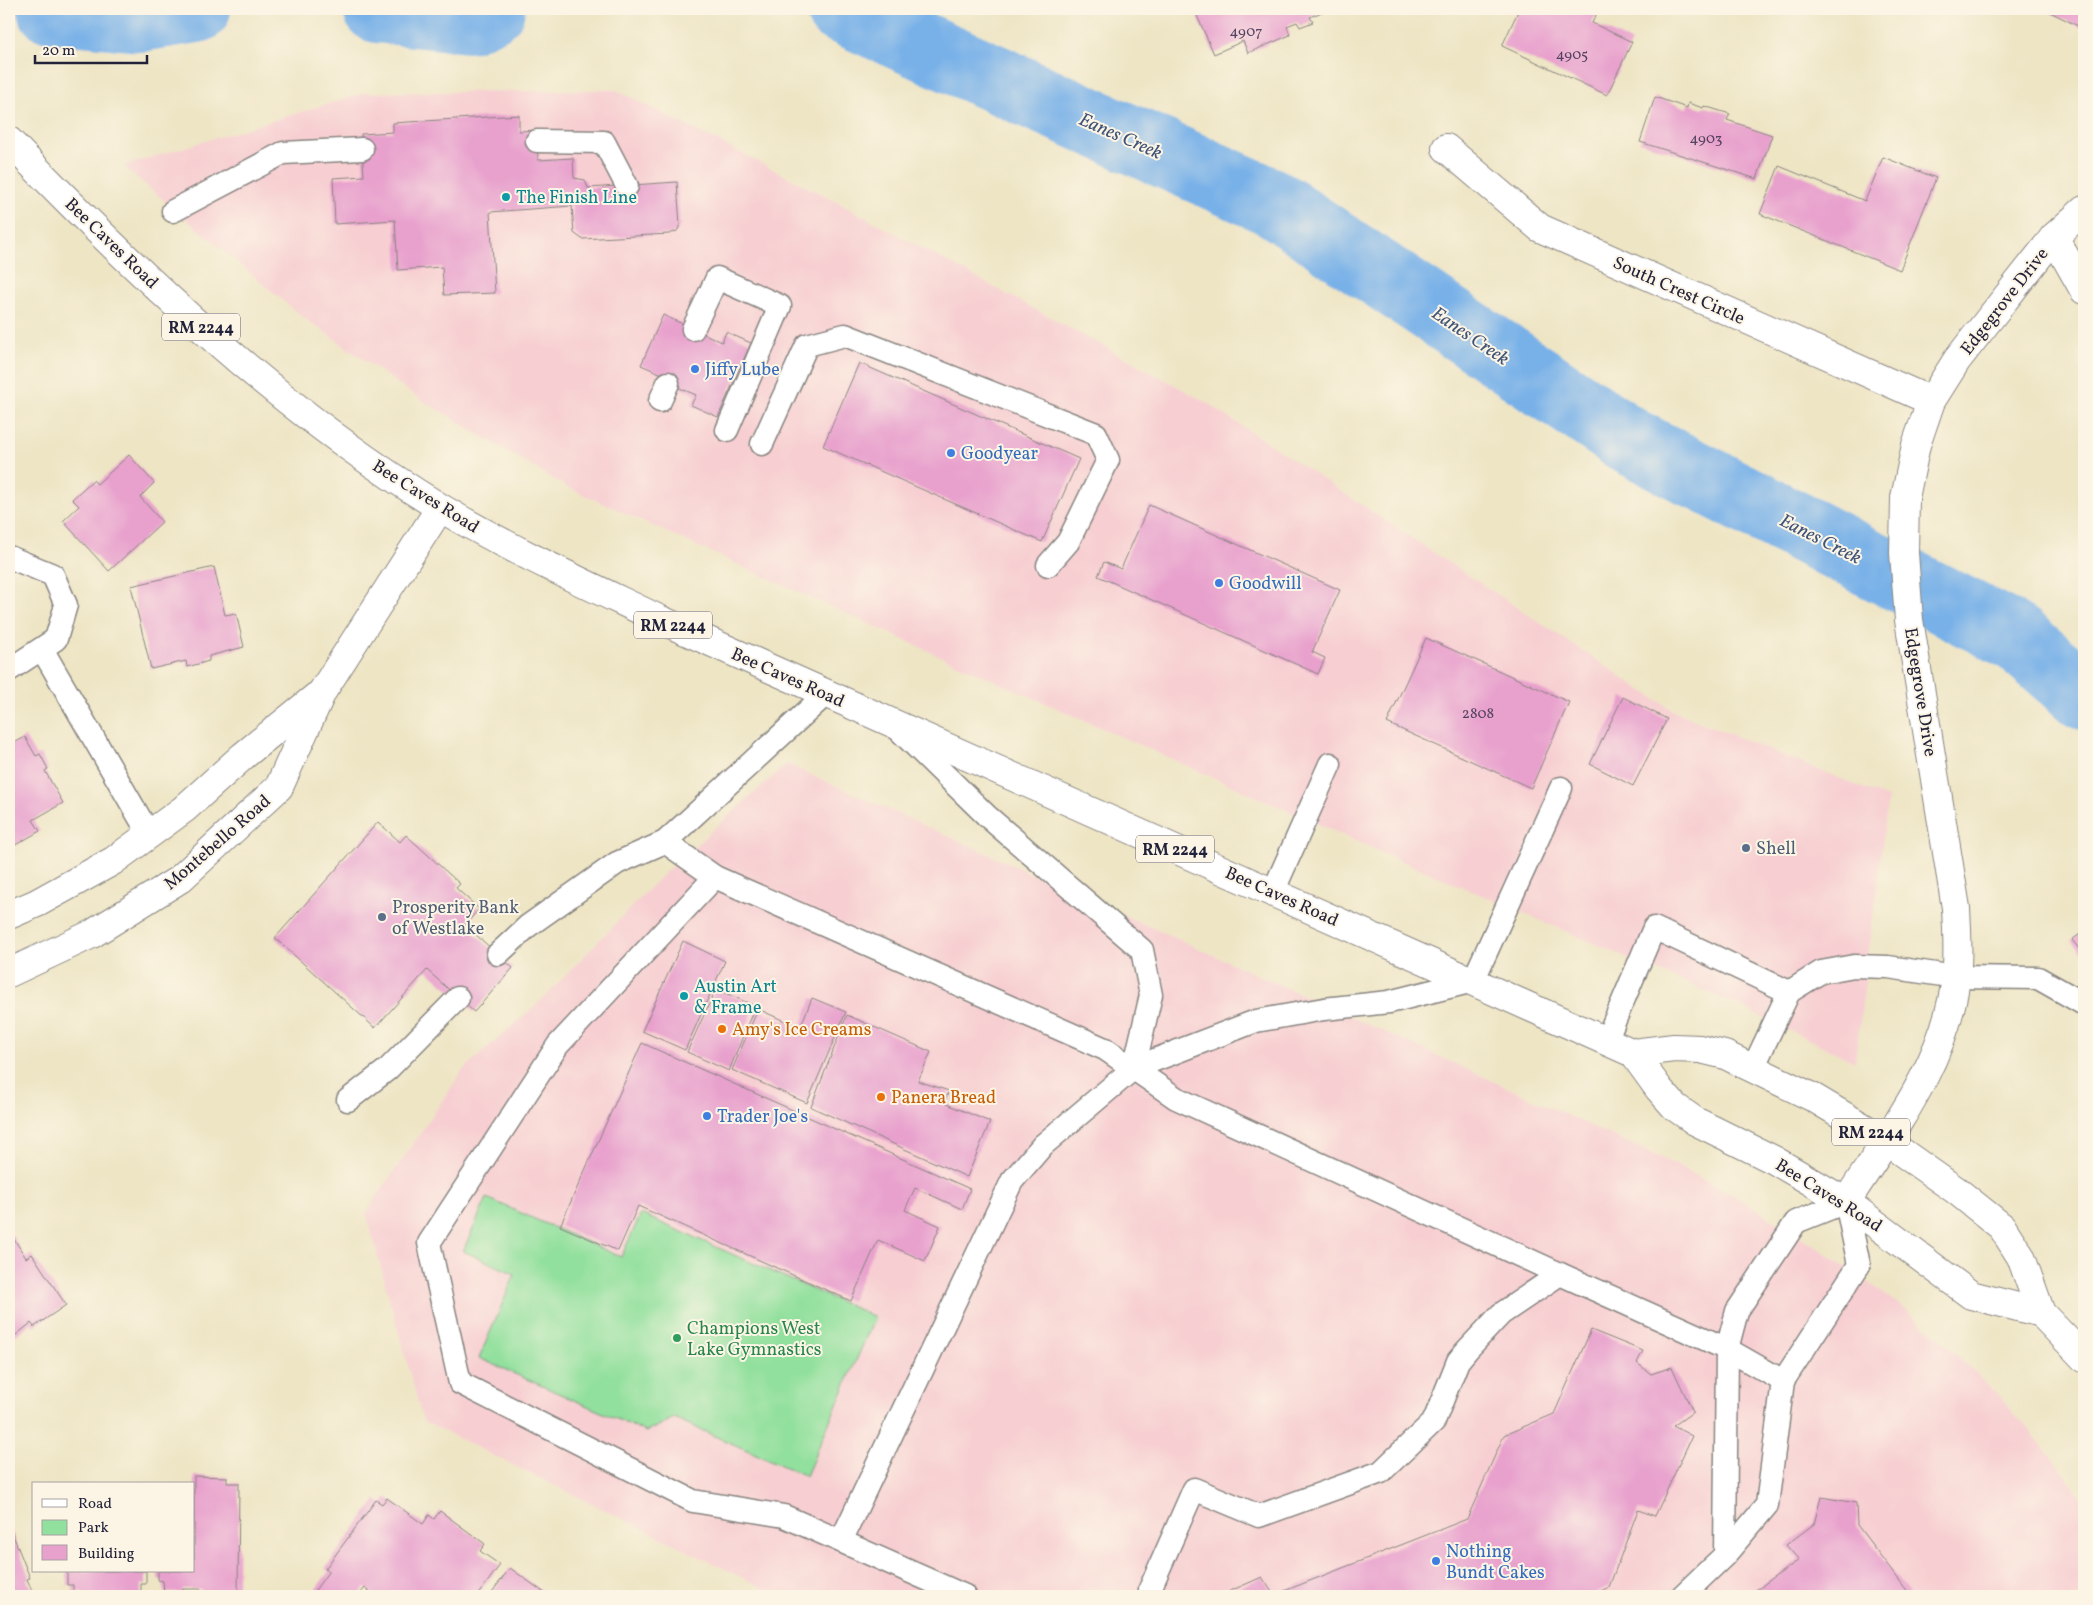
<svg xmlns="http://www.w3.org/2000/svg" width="2093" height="1605" font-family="Vollkorn,serif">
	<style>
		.built { fill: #f7cfd2 }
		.green { fill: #92e09d; stroke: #5a816c }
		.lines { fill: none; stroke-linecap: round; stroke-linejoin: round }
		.river { stroke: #78b1e8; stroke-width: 68 }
		.building { fill: #e8a1cd }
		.service-casing { stroke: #888480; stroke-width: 25 }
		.minor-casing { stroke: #888480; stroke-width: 30 }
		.tertiary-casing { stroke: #888480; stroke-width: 30 }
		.primary-casing { stroke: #888480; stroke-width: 30 }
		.service { stroke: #fff; stroke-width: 22 }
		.minor { stroke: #fff; stroke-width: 28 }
		.tertiary { stroke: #fff; stroke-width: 28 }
		.primary { stroke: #fff; stroke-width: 28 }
		.culture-dot { fill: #0f9aa8; stroke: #fcf5e5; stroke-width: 2 }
		.shop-dot { fill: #3f7fe0; stroke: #fcf5e5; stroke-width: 2 }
		.service-dot { fill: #5c6f8a; stroke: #fcf5e5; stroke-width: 2 }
		.food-dot { fill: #e8710a; stroke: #fcf5e5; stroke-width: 2 }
		.leisure-dot { fill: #2e9e5b; stroke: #fcf5e5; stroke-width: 2 }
		.labels { text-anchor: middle; stroke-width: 4; stroke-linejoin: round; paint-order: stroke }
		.number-label { font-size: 15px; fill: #544260 }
		.shield { fill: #fcf5e5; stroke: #63616e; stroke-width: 1 }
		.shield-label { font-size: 16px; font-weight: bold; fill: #22223b }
		.culture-label { font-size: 18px; fill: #0d838f; stroke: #fcf5e5; text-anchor: start }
		.street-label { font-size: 18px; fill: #22223b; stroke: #fcf5e5 }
		.shop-label { font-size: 18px; fill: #366cbe; stroke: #fcf5e5; text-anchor: start }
		.service-label { font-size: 18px; fill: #4e5e75; stroke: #fcf5e5; text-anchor: start }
		.food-label { font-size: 18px; fill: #c56008; stroke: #fcf5e5; text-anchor: start }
		.leisure-label { font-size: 18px; fill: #27864d; stroke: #fcf5e5; text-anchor: start }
		.water-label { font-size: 19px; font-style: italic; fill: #405478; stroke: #fcf5e5 }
	</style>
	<rect width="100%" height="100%" fill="#fcf5e5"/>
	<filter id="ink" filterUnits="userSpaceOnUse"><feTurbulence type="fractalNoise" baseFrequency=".02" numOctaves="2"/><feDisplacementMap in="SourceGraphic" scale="10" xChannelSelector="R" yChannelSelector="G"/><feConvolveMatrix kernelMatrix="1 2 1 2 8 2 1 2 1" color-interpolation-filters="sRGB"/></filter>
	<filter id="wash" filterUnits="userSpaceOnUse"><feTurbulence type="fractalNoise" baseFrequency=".0096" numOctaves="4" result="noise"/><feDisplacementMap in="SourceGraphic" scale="20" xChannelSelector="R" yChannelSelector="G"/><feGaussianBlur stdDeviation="1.12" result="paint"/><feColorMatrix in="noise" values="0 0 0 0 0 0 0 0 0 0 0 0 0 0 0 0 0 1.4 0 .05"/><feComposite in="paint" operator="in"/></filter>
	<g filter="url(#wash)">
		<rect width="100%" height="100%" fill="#eee5c5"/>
		<!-- built -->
		<g class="built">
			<path d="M616 90 835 201 1204 401 1675 712 1888 798 1855 1062 1733 1003 1381 852 955 663 567 487 420 399 300 315 123 166 364 93Z"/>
			<path d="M787 764 1425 1050 1674 1164 1740 1199 1817 1247 1894 1301 1938 1336 2003 1401 2050 1454 2084 1503V1596H780L423 1421 366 1213 463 1070 544 998 661 876Z"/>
		</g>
		<!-- green -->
		<path class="green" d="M487 1198 621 1257 641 1214 875 1317 806 1476 674 1418 646 1432 479 1358 515 1274 463 1251Z"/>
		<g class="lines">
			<!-- river -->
			<g class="river">
				<path d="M51 9 141 18 197 9"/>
				<path d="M377 9 469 19 491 9"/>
				<path d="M839 9 1274 203 1630 441 2017 638 2084 696"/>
			</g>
		</g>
		<g id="blocks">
			<!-- building -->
			<g class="building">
				<path d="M1194 9H1323L1324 11 1310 17 1313 22 1300 27 1297 22 1287 26 1290 35 1248 53 1243 41 1214 54Z"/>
				<path d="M1519 9H1551L1556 11 1557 9H1599L1592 23 1632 42 1607 95 1502 46Z"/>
				<path d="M2044 9H2084V29Z"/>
				<path d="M1655 97 1687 108 1688 103 1703 108 1704 106 1730 114 1727 120 1772 135 1757 179 1640 142Z"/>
				<path d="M519 115V131L537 130 538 160 573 158 574 178 585 180 588 188 677 182 680 226 677 231 669 234 582 239 574 233 572 206 490 212 495 293 444 295 442 267 398 270 395 220 335 224 333 178 364 176 361 134 393 132V123Z"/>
				<path d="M1883 157 1936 178 1900 270 1760 214 1779 166 1865 201Z"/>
				<path d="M663 315 722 342 726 332 751 343 718 417 691 405 696 395 668 383 662 374 641 365Z"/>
				<path d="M859 363 1079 459 1042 542 823 446Z"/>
				<path d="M129 455 154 483 140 497 162 522 109 571 63 521 79 506 72 499 93 480 97 484Z"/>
				<path d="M1149 505 1340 590 1312 652 1325 658 1318 674 1098 576 1104 562 1121 569Z"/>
				<path d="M214 567 225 615 236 613 244 647 209 656V661L187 667 186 661 151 669 131 586Z"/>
				<path d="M1426 638 1569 702 1531 788 1387 723Z"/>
				<path d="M1623 697 1667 719 1633 786 1590 764Z"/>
				<path d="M25 737 36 756 40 754 48 769 45 771 63 803 33 820 40 831 10 848 9 746Z"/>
				<path d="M378 822 400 842 406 835 460 884 456 888 479 909 465 925 513 968 474 1012 427 970 375 1028 275 938Z"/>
				<path d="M2084 931V955L2072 940Z"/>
				<path d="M683 941 725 961 685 1050 642 1031Z"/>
				<path d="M716 989 755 1006 729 1071 687 1052Z"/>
				<path d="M812 998 846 1012 807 1103 732 1070 758 1009 800 1028Z"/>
				<path d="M847 1015 931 1052 918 1081 949 1091 944 1103 990 1122 967 1177 811 1107Z"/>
				<path d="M642 1043 970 1189 962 1209 915 1188 905 1210 940 1226 925 1261 878 1240 851 1301 638 1206 618 1251 560 1226Z"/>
				<path d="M9 1231 26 1258 32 1254 66 1305 34 1327 31 1323 16 1335 14 1333 9 1337Z"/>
				<path d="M1591 1330 1643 1351 1637 1363 1651 1374 1672 1367 1693 1412 1673 1426 1692 1436 1655 1516 1638 1510 1609 1587 1591 1596H1229L1228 1592 1262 1577 1274 1595 1467 1519 1504 1435 1554 1414Z"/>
				<path d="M194 1476 227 1477V1483H239L238 1596H201V1589H183V1593H164L163 1581 158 1580V1571H194Z"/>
				<path d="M1821 1497 1856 1503 1857 1525 1909 1593 1905 1596H1747L1799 1560 1786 1545 1814 1524Z"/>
				<path d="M387 1498 423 1524 429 1515 434 1519 440 1511 485 1544 480 1551 500 1565 477 1596H377L365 1588 358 1596H318L313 1593 329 1571 325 1569 376 1500 382 1504Z"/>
				<path d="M9 1525 30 1578 27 1579 34 1596H9Z"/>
				<path d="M510 1568 549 1596H489Z"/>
				<path d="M67 1571H146V1584H141V1596H82V1592H73V1585H67Z"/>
			</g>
		</g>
	</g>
	<g filter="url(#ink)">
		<use href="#blocks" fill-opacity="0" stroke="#888480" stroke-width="1"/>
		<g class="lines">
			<!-- service casing -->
			<g class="service-casing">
				<g id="service">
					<path d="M537 141 604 142 627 186"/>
					<path d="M173 211 283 153 362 149"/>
					<path d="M693 329 717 278 780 306 727 430"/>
					<path d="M660 401 668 383"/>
					<path d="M762 444 807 345 845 335 1096 434 1108 460 1068 542 1048 565"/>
					<path d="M9 557 53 575 66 605 56 639 9 670"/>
					<path d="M42 649 149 834"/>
					<path d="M898 729 987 816 1142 950 1151 995 1134 1068"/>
					<path d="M665 842 715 877 1105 1049 1176 1098 1560 1274"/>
					<path d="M715 877 558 1045 429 1243 460 1383 693 1501 784 1516 965 1596"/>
					<path d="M1273 892 1330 764"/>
					<path d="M498 954 528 926 617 863 665 842 826 694"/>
					<path d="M1789 992 1821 972 1854 966 1888 967 1956 977 2038 978 2084 1004"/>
					<path d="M1606 1041 1654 928 1789 992 1753 1068"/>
					<path d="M348 1100 388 1069 458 998"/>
					<path d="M841 1541 1012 1181 1043 1145 1134 1068 1256 1021 1324 1009 1389 1002 1473 981 1561 788"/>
					<path d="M1150 1596V1589L1194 1489 1259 1516 1381 1472 1434 1421 1458 1361 1467 1350 1501 1314 1560 1274 1727 1349 1783 1381"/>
					<path d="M1682 1596 1725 1555 1767 1505 1783 1381 1859 1265 1846 1202 1796 1222 1737 1311 1727 1349 1725 1555"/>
				</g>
			</g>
			<!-- minor casing -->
			<g class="minor-casing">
				<g id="minor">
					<path d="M1446 148 1540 228 1931 401"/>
					<path d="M2054 237 2084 290"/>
					<path d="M9 915 37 903 113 861 184 809 243 756 317 696"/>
					<path d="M9 973 92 934 180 879 279 787 322 692 440 508"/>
				</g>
			</g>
			<!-- tertiary casing -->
			<g class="tertiary-casing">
				<path id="tertiary" d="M1846 1202C1891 1132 1946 1063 1956 977 1959 954 1957 931 1956 908L1909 620 1904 553 1905 498 1916 445 1931 401 1957 360 1990 318 2054 237 2084 210"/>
			</g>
			<!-- primary casing -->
			<g class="primary-casing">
				<g id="primary">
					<path d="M9 141C140 276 279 410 441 508 511 550 586 584 659 619L1633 1053 1659 1089 1675 1107 1695 1121 1774 1160 1846 1202 1971 1295 2041 1313"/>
					<path d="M1633 1053 1674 1048 1700 1049 1725 1055 1814 1098 1886 1141 1957 1191 2002 1227 2021 1257 2041 1313 2084 1358"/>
				</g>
			</g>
			<!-- service -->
			<use href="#service" class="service"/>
			<!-- minor -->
			<use href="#minor" class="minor"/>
			<!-- tertiary -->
			<use href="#tertiary" class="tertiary"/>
			<!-- primary -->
			<use href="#primary" class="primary"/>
		</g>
	</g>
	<!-- markers -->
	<g class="culture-dot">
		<circle cx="506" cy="197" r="5"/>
		<circle cx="684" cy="996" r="5"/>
	</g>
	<g class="shop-dot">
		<circle cx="695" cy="369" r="5"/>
		<circle cx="951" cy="453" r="5"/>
		<circle cx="1219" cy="583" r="5"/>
		<circle cx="707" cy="1116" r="5"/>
		<circle cx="1436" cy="1561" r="5"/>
	</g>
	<g class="service-dot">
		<circle cx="1746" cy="848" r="5"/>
		<circle cx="382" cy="917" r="5"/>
	</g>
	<g class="food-dot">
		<circle cx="722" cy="1029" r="5"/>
		<circle cx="881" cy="1097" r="5"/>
	</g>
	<circle class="leisure-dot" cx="677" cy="1338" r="5"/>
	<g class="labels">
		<!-- number labels -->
		<g class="number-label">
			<text x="1246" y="36">4907</text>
			<text x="1572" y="59">4905</text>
			<text x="1706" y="143">4903</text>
			<text x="1478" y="718">2808</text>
		</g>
		<!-- shield labels -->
		<g class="shield">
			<rect x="162" y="313.5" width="78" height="27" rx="4"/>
			<rect x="634" y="611.5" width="78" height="27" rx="4"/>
			<rect x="1136" y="835.5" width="78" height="27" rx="4"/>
			<rect x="1832" y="1118.5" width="78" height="27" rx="4"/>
		</g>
		<g class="shield-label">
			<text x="201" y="333">RM 2244</text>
			<text x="673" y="631">RM 2244</text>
			<text x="1175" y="855">RM 2244</text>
			<text x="1871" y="1138">RM 2244</text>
		</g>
		<!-- culture labels -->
		<g class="culture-label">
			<text x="516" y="203">The Finish Line</text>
			<text x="694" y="992">Austin Art<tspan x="694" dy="21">&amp; Frame</tspan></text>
		</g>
		<!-- street labels -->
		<g class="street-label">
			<text transform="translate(112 243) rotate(44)" y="6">Bee Caves Road</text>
			<text transform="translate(1679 290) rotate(24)" y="6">South Crest Circle</text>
			<text transform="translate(2004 301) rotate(-52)" y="6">Edgegrove Drive</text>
			<text transform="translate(426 496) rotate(32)" y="6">Bee Caves Road</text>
			<text transform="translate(788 677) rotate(24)" y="6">Bee Caves Road</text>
			<text transform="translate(1921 692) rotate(81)" y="6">Edgegrove Drive</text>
			<text transform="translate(217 842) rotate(-41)" y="6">Montebello Road</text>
			<text transform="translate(1282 896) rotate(24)" y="6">Bee Caves Road</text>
			<text transform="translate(1829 1195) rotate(32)" y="6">Bee Caves Road</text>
		</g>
		<!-- shop labels -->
		<g class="shop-label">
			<text x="705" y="375">Jiffy Lube</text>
			<text x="961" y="459">Goodyear</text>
			<text x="1229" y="589">Goodwill</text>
			<text x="717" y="1122">Trader Joe's</text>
			<text x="1446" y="1557">Nothing<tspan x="1446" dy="21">Bundt Cakes</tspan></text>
		</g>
		<!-- service labels -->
		<g class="service-label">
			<text x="1756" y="854">Shell</text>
			<text x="392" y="913">Prosperity Bank<tspan x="392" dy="21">of Westlake</tspan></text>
		</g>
		<!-- food labels -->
		<g class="food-label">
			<text x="732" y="1035">Amy's Ice Creams</text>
			<text x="891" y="1103">Panera Bread</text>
		</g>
		<!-- leisure labels -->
		<g class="leisure-label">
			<text x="687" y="1334">Champions West<tspan x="687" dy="21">Lake Gymnastics</tspan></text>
		</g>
		<!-- water labels -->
		<g class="water-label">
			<text transform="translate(1121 135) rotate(24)" y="7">Eanes Creek</text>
			<text transform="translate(1471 335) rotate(34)" y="7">Eanes Creek</text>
			<text transform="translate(1821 538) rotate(27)" y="7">Eanes Creek</text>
		</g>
	</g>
	<!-- margin -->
	<rect width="2093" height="1605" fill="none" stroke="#fcf5e5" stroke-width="30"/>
	<!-- legend -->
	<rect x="32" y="1482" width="162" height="90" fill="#fcf5e5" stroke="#a5a1a1"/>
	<rect x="42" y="1499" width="25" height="8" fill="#ffffff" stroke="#a5a1a1"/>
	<text x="78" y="1508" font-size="15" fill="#22223b">Road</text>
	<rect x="42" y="1520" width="25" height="15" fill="#92e09d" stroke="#a5a1a1"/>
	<text x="78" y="1532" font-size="15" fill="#22223b">Park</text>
	<rect x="42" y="1545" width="25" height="15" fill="#e8a1cd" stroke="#a5a1a1"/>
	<text x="78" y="1558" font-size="15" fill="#22223b">Building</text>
	<!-- scale -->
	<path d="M35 55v8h112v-8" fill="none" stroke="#22223b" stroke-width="2.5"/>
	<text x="42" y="55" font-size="15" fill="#22223b" stroke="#fcf5e5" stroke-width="4" paint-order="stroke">20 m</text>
</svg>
